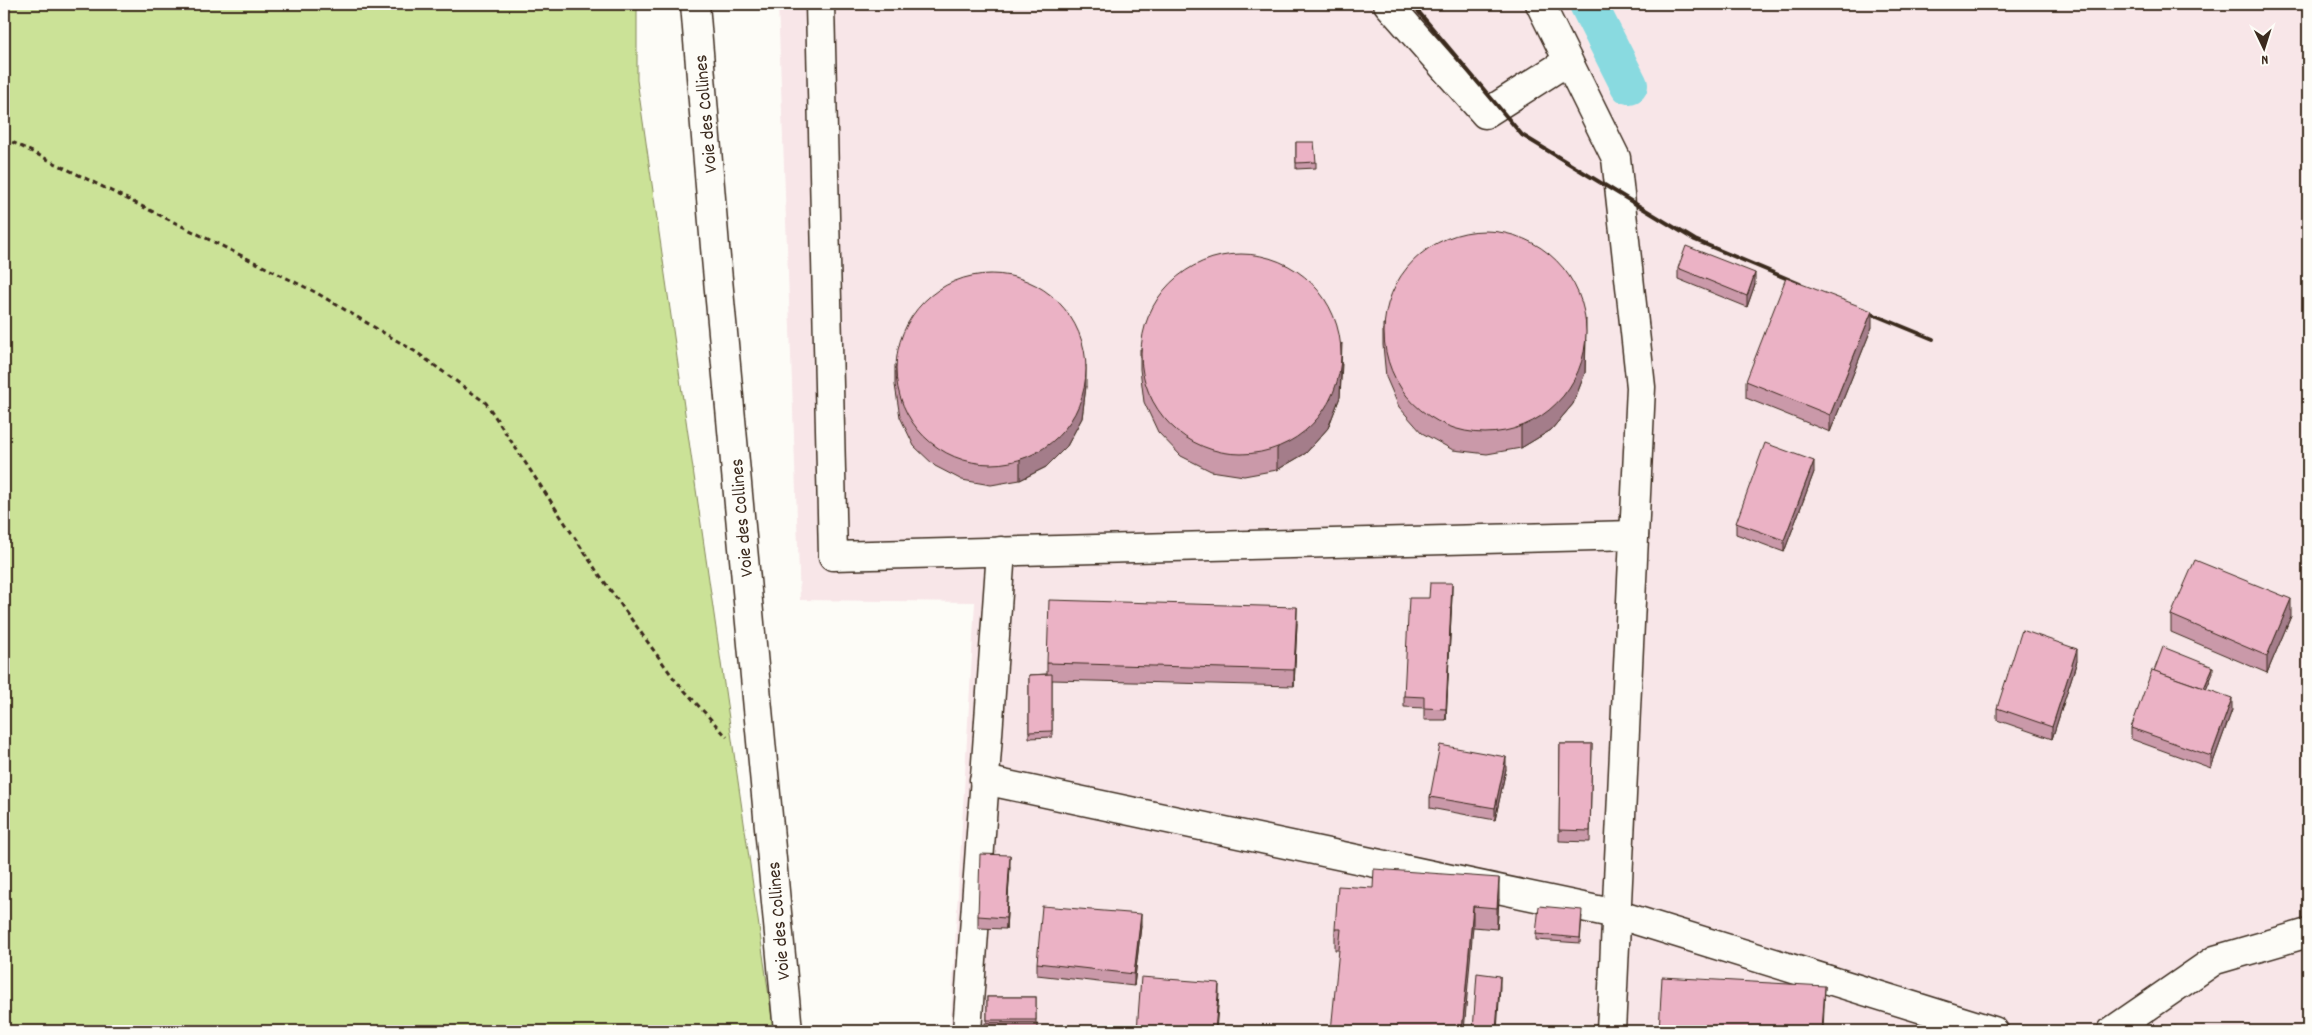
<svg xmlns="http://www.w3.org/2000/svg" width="2312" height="1035" font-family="Dekko,sans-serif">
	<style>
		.built { fill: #f8e6e8 }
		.green { fill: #cbe297; stroke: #83865a }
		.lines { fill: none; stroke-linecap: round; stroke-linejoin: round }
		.canal { stroke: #89dae0; stroke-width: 38 }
		.minor-casing { stroke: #3b2a1e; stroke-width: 31 }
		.path { stroke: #3b2a1e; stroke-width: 3; stroke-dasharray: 5 4; stroke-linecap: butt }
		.minor { stroke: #fdfcf7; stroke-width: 28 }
		.rail { stroke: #3b2a1e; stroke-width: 4 }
		.wall { fill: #ca99a9; stroke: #3b2a1e }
		.shaded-wall { fill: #a47d8a; stroke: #3b2a1e }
		.building { fill: #ebb2c5; stroke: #3b2a1e }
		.labels { text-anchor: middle; stroke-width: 4.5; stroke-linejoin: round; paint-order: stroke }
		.street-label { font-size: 19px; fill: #3b2a1e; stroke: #fdfcf7 }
	</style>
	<rect width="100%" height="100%" fill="#fdfcf7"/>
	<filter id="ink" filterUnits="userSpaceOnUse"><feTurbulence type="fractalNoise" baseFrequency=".02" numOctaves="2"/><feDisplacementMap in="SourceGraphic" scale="10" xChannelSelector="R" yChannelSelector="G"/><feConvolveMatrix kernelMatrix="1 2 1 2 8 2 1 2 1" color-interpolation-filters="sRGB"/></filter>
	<g filter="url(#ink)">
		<!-- built -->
		<path class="built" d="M778 4H2308V1031H950L975 602 800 600Z"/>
		<!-- green -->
		<path class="green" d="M4 4H637V80L774 1031H4Z"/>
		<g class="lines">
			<!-- canal -->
			<path class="canal" d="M1588 4 1629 85"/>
			<!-- minor casing -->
			<g class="minor-casing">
				<g id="minor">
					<path d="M695 4 715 247 788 1031"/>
					<path d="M820 4 833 556 1634 535"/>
					<path d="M1388 4 1485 114 1568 61"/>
					<path d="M1540 4 1616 158 1641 387 1611 1031"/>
					<path d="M984 780 1616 914 1994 1031"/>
					<path d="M967 1031 1001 551"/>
					<path d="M2112 1031 2215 960 2308 933"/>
				</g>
			</g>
			<!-- path -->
			<g class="path">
				<path d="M4 138 315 292 416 352 486 403 596 570 675 680 727 737"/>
				<path d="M2174 1027 2184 1031"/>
			</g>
			<!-- minor -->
			<use href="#minor" class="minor"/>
			<!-- rail -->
			<g class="rail">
				<path d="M1412 4 1522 135 1695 240 1800 284"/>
				<path d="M1860 309 1933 339"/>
			</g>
		</g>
		<!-- wall -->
		<g class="wall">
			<path d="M1296 142 1316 162V168L1296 169Z"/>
			<path d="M1678 268 1755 284 1747 307 1678 279Z"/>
			<path d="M1383 324 1586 340 1585 373 1573 404 1551 430 1521 448 1487 454 1453 450 1422 433 1399 407 1386 377 1383 345Z"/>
			<path d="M1872 327 1830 432 1746 398V381Z"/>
			<path d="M1140 349 1342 364 1340 397 1328 428 1306 453 1277 470 1244 476 1211 471 1181 456 1158 432 1144 402 1140 369Z"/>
			<path d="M895 365 1086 386 1082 418 1067 446 1046 467 1020 480 991 485 962 480 935 466 914 446 900 417 895 385Z"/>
			<path d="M1814 472 1784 552 1736 534V523Z"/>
			<path d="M1452 595 1446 720H1424V708L1404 707V696L1429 598Z"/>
			<path d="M2171 615 2291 616 2267 673 2171 632Z"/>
			<path d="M1297 623 1294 686 1052 680V737L1029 738V675L1047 674V663Z"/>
			<path d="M2077 661 2052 739 1997 720V708Z"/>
			<path d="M2154 671 2213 673 2206 689 2232 710 2211 768 2131 739V728Z"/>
			<path d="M1560 744H1592L1590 842 1559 841Z"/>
			<path d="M1506 769 1495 820 1430 808V797Z"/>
			<path d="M1010 866 1006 929 978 928V916Z"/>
			<path d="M1499 899 1497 929 1473 927 1339 950H1335V929Z"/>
			<path d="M1582 916 1580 943 1536 940V934Z"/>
			<path d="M1141 926 1134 986 1037 975V963Z"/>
			<rect x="987" y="997" width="49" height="26"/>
		</g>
		<!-- shaded-wall -->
		<g class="shaded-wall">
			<path d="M1755 273V284L1747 307V296Z"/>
			<path d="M1872 311V327L1830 432V415Z"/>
			<path d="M1586 319 1585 373 1573 404 1551 430 1521 448V427Z"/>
			<path d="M1342 343 1340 397 1328 428 1306 453 1277 470V449Z"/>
			<path d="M1086 365V386L1082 418 1067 446 1046 467 1020 480V460Z"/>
			<path d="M1814 461V472L1784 552V540Z"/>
			<path d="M1452 583V595L1446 720V709Z"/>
			<path d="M2291 599V616L2267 673V656Z"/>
			<path d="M1297 607V623L1294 686V670Z"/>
			<path d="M2077 649V661L2052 739V727Z"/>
			<path d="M2213 667V673L2204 695V689Z"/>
			<path d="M2232 698V710L2211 768V756Z"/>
			<path d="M1506 757V769L1495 820V808Z"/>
			<path d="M1010 855V866L1006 929V918Z"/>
			<path d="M1499 878V899L1497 929V908Z"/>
			<path d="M1473 906V927L1464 1031H1462Z"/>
			<path d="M1141 914V926L1134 986V974Z"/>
			<path d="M1500 976V987L1497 1031H1496Z"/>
			<path d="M1219 983V995L1216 1031H1215Z"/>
			<path d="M1825 986 1823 1031H1822Z"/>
		</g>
		<!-- building -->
		<g class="building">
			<path d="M1296 142H1314L1316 162 1296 163Z"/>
			<circle cx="1485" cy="332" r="101"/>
			<path d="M1686 246 1755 273 1747 296 1678 268Z"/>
			<circle cx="1241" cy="354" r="100"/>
			<circle cx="991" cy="369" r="95"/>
			<path d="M1786 278 1872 311 1830 415 1746 381Z"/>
			<path d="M1765 443 1814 461 1784 540 1736 523Z"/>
			<path d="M2195 560 2291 599 2267 656 2171 615Z"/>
			<path d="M1430 583H1452L1446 709 1424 708V697L1404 696 1409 598H1429Z"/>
			<path d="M1049 600 1297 607 1294 670 1047 663Z"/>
			<path d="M2022 630 2077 649 2052 727 1997 708Z"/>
			<path d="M2163 647 2213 667 2204 688 2154 671Z"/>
			<path d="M2152 670 2232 698 2211 756 2131 728Z"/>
			<path d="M1052 674V731L1029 732V675Z"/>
			<path d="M1560 744H1592L1590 831 1559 830Z"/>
			<path d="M1440 745 1506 757 1495 808 1430 797Z"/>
			<path d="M980 854 1010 855 1006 918 978 916Z"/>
			<path d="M1374 869 1499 878 1497 908 1473 906 1462 1031H1331L1341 929H1335L1338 886 1373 888Z"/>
			<path d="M1042 906 1141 914 1134 974 1037 963Z"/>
			<path d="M1539 906 1582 910 1580 938 1536 934Z"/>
			<path d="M1477 973 1500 976 1496 1031H1473Z"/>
			<path d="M1141 977 1219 983 1215 1031H1137Z"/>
			<path d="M1662 977 1825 986 1822 1031H1659Z"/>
			<rect x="987" y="997" width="49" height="23"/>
			<rect x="985" y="1023" width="52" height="8"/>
		</g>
	</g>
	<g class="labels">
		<!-- street labels -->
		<g class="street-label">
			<text transform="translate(704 114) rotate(-95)" y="7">Voie des Collines</text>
			<text transform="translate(740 518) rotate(-95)" y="7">Voie des Collines</text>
			<text transform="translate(777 921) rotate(-95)" y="7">Voie des Collines</text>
		</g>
	</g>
	<!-- margin -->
	<rect width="2312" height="1035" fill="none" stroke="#fdfcf7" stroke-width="20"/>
	<rect x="10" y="10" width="2292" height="1015" fill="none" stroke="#3b2a1e" stroke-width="2" filter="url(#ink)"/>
	<!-- north arrow -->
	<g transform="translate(2264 48) rotate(176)" stroke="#fdfcf7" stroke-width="4" paint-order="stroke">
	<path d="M0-4L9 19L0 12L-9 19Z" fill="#3b2a1e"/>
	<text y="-8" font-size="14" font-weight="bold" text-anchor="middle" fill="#3b2a1e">N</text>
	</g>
</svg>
